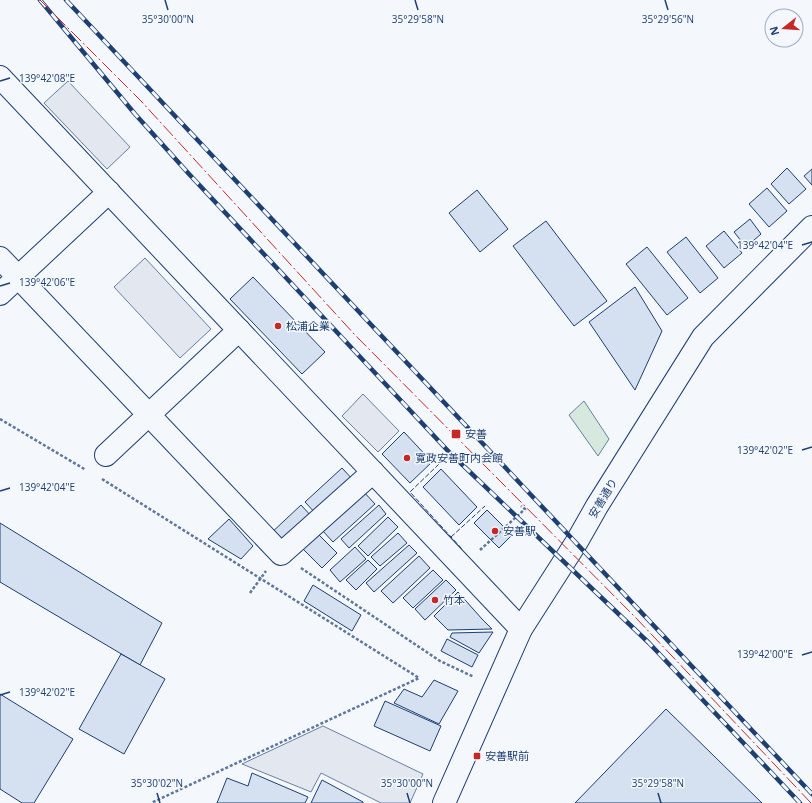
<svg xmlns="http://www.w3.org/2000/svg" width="812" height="803" font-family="'Open Sans','Noto Sans JP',sans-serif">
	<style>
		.green { fill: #d7e8df; stroke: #687fa3 }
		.parking { fill: #e3e8f0; stroke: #687fa3 }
		.building { fill: #d5e0f0; stroke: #1d3f73 }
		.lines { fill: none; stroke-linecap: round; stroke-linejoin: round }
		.minor-casing { stroke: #1d3f73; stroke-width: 24 }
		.tertiary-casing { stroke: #1d3f73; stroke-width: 24 }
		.path { stroke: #5e769c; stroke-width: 2.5; stroke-dasharray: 3 2; stroke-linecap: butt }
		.minor { stroke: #f4f7fb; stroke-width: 22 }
		.tertiary { stroke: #f4f7fb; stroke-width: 22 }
		.rail-casing { stroke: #1d3f73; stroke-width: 4.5 }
		.rail { stroke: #f4f7fb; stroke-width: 3; stroke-dasharray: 9; stroke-linecap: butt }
		.fence { stroke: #1d3f73; stroke-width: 1; stroke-dasharray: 5 2; stroke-linecap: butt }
		.power { stroke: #c62828; stroke-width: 1; stroke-dasharray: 14 3 2 3; stroke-linecap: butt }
		.ticks { fill: none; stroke: #1d3f73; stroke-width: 1.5 }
		.poi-dot { fill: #c62828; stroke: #f4f7fb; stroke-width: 1.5 }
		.labels { text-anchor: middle; stroke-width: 3; stroke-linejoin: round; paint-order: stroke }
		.poi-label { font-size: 11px; fill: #1d3f73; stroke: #f4f7fb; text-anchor: start }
		.street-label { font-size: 11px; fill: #1d3f73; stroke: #f4f7fb }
		.ticks-label { font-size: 10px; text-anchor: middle; fill: #1d3f73; stroke: #f4f7fb; stroke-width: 3; stroke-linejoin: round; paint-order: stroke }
	</style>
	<rect width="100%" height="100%" fill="#f4f7fb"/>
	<!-- green -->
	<path class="green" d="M584 401 609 439 598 456 569 415Z"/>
	<!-- parking -->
	<g class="parking">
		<path d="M68 81 130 147 107 169 44 103Z"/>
		<path d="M145 258 211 329 180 358 114 287Z"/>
		<path d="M363 394 399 431 378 452 342 416Z"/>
		<path d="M323 726 423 774 410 803H381L321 773 311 792 242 764Z"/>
	</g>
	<!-- building -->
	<g class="building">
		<path d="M787 168 806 189 789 204 771 184Z"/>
		<path d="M812 169V185L804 176Z"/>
		<path d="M767 188 787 211 769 227 749 204Z"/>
		<path d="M477 190 508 229 480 252 449 213Z"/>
		<path d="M750 219 761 234 746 247 734 232Z"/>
		<path d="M546 221 607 301 574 326 513 246Z"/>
		<path d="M724 231 742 253 724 268 706 246Z"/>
		<path d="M686 237 718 278 700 293 667 252Z"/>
		<path d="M647 247 688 298 667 315 626 264Z"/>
		<path d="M253 277 325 352 302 374 230 299Z"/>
		<path d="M635 287 662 331 635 390 589 322Z"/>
		<path d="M404 432 432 462 410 483 382 454Z"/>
		<path d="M342 468 355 482 318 516 305 502Z"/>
		<path d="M441 469 477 507 459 525 423 487Z"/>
		<path d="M362 490 375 504 333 542 321 529Z"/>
		<path d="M301 505 312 517 280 548 268 536Z"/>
		<path d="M379 505 386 514 349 548 341 539Z"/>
		<path d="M487 510 512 535 499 548 474 523Z"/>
		<path d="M388 517 398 527 368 556 358 546Z"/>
		<path d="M229 519 253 546 241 559 208 539Z"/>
		<path d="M0 523 162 623 140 665 0 582Z"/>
		<path d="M398 533 407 543 380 566 371 557Z"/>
		<path d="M318 534 337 553 322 568 303 549Z"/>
		<path d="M409 545 417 553 374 592 366 583Z"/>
		<path d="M355 547 366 559 340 582 330 570Z"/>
		<path d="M419 556 430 568 393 603 381 591Z"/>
		<path d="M368 560 377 569 356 590 346 580Z"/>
		<path d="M433 570 443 580 413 608 403 598Z"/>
		<path d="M446 580 456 590 425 620 415 609Z"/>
		<path d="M313 585 361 615 352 631 304 601Z"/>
		<path d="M458 592 482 619 492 629 448 630 434 616Z"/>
		<path d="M493 632 479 653 450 637 452 633Z"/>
		<path d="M447 639 478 655 472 667 441 651Z"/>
		<path d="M121 654 165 679 124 754 79 729Z"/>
		<path d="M434 680 458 691 439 724 394 703 404 689 422 697Z"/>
		<path d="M0 694 73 739 34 803H22L0 789Z"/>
		<path d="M385 701 441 726 430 751 374 726Z"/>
		<path d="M666 709 762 803H575Z"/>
		<path d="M252 773 308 797 305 803H217L227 778 248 786Z"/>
		<path d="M322 780 363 802V803H311Z"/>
	</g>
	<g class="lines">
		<!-- minor casing -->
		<g class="minor-casing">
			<g id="minor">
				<path d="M0 258 281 554 373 472"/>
				<path d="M0 294 109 192"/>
				<path d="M106 455 239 330"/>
			</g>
		</g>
		<!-- tertiary casing -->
		<g class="tertiary-casing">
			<g id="tertiary">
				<path d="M0 77 521 629"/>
				<path d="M444 803 521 629 576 543 597 506 703 337 812 227"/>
			</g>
		</g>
		<!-- path -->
		<g class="path">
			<path d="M0 419 86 470"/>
			<path d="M102 479 419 678 151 803"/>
			<path d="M480 550 525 509 521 506"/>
			<path d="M301 568 440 661 474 677"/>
			<path d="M250 593 266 571"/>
		</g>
		<!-- minor -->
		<use href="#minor" class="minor"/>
		<!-- tertiary -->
		<use href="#tertiary" class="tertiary"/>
		<!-- rail casing -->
		<g class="rail-casing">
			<g id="rail">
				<path d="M40 0 135 114 189 174 449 452 649 643 800 803"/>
				<path d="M66 0 812 794"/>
			</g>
		</g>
		<!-- rail -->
		<use href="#rail" class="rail"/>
		<!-- fence -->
		<g class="fence">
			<path d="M439 464 410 492 462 549"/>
			<path d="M451 537 485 506"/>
		</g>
		<!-- power -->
		<path class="power" d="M40 0 141 101 355 335 636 618 811 803"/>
	</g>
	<!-- ticks -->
	<path class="ticks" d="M165 0 168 10M415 0 418 10M665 0 668 10M0 81 10 78M802 245 812 242M0 286 10 283M802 450 812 447M0 491 10 488M802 655 812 652M0 695 10 692M157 793 160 803M407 793 410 803M658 793 661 803"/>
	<!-- markers -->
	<g class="poi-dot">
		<circle cx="278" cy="326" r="4"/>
		<rect x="451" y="429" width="10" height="10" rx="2"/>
		<circle cx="407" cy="458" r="4"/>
		<circle cx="495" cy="531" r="4"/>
		<circle cx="435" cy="600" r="4"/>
		<rect x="473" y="752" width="8" height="8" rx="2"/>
	</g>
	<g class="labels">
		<!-- poi labels -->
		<g class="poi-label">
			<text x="286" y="330">松浦企業</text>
			<text x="465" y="438">安善</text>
			<text x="415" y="462">寛政安善町内会館</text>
			<text x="503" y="535">安善駅</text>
			<text x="443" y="604">竹本</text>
			<text x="485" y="760">安善駅前</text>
		</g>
		<!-- street labels -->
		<g class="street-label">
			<text transform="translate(603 498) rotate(-59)" y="4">安善通り</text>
		</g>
	</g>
	<g class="ticks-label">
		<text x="168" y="23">35°30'00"N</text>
		<text x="418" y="23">35°29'58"N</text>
		<text x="668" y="23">35°29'56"N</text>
		<text x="47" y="82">139°42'08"E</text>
		<text x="765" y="249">139°42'04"E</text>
		<text x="47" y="286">139°42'06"E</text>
		<text x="765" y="454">139°42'02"E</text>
		<text x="47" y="491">139°42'04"E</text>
		<text x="765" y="658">139°42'00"E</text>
		<text x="47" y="696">139°42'02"E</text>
		<text x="157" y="787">35°30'02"N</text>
		<text x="407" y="787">35°30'00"N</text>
		<text x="658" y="787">35°29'58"N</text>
	</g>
	<!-- north arrow -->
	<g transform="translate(784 28) rotate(253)"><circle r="19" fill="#f4f7fb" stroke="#9eadc5"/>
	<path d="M0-3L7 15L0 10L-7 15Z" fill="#c62828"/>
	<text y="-6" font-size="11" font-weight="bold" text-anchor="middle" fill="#1d3f73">N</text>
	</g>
</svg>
